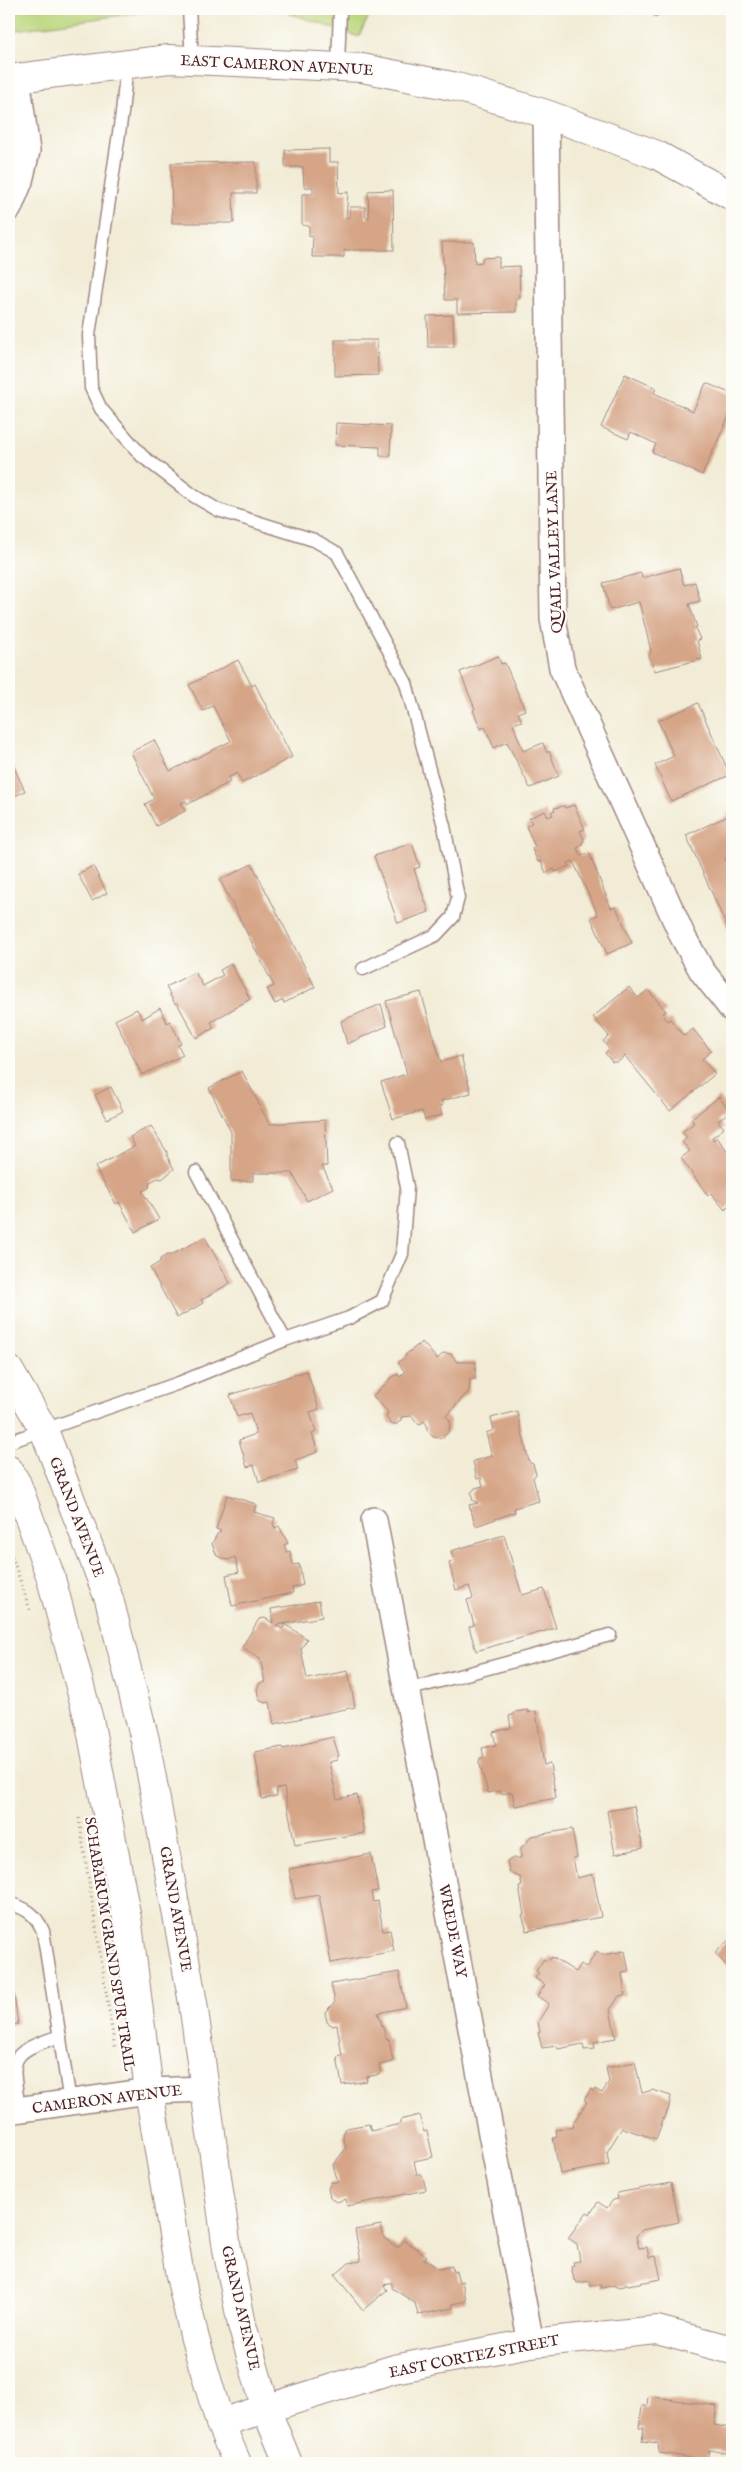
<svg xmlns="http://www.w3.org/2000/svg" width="741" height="2472" font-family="'IM FELL English',serif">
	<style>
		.green { fill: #bad57b; stroke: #827a53 }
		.building { fill: #d6a587 }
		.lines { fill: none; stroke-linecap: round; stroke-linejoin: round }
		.lane-casing { stroke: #9e8680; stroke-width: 15 }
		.street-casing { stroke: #9e8680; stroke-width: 28 }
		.secondary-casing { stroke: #9e8680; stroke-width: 30 }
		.primary-casing { stroke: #9e8680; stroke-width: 30 }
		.path { stroke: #9e8680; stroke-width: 3; stroke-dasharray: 1 4; stroke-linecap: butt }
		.lane { stroke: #fff; stroke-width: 12 }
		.street { stroke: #fff; stroke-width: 25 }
		.secondary { stroke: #fff; stroke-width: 28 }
		.primary { stroke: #fff; stroke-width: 28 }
		.labels { text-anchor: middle; stroke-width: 4.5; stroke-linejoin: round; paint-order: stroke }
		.street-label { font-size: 15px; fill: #4a1f2b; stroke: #fdfcf7 }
	</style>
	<rect width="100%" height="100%" fill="#fdfcf7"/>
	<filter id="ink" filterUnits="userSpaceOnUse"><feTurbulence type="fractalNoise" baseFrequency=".02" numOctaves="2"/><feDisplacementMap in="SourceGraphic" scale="10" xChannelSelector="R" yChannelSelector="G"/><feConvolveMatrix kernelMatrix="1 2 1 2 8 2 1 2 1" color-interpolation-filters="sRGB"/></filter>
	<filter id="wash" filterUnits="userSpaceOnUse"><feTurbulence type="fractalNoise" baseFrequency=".0096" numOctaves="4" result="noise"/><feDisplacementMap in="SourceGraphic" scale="20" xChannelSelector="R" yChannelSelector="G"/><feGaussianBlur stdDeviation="1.12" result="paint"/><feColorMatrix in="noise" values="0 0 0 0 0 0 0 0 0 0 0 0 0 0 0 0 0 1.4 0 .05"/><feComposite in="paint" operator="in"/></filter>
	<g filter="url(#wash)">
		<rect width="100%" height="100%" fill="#f2ecd6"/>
		<!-- green -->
		<g class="green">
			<path d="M9 9H165L9 31Z"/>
			<path d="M277 9H372L359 37Z"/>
		</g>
		<g id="blocks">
			<!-- building -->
			<g class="building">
				<path d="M650 9H672L655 17Z"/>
				<path d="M674 9H686L679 12Z"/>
				<path d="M329 149V162H338L339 193 348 192 346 218 350 217V207H365L366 218H369L368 191 393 190 394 250H344V257H312L313 237 309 236V226L302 225V194H313V187H304L303 167H285V150Z"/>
				<path d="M256 162V193H233L234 223H172L171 163Z"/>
				<path d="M442 242H474L475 263 482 262V258L499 257V267L519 266 520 298 516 299V312L457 313V300H445Z"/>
				<path d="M453 315 454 347H428L427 316Z"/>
				<path d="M335 340H377L378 375 335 376Z"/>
				<path d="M625 374 656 388 654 393 693 411 706 383 732 394V409L702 475 652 452 656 444 631 432 628 439 601 427Z"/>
				<path d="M336 423 391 426 390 456H380V447L335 445Z"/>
				<path d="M679 568 684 585 695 582 700 601 689 604 697 627 695 628 700 639 697 640 702 659 655 671 649 656 651 651 639 602 610 610 603 583 641 573 642 578Z"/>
				<path d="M498 656 501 664 505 663 525 710 518 713 522 721 513 724 523 751 543 743 547 753 549 751 559 776 530 788 507 742 494 748 485 727 481 729 473 710 475 709 460 672Z"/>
				<path d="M238 660 252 686 255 684 292 757 242 783 237 773 228 778 230 782 188 804 186 801 181 803 185 811 156 826 145 804 154 799 131 752 154 740 170 771 231 741 213 706 203 711 189 685Z"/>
				<path d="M698 703 730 775 671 801 655 765 674 756 658 721Z"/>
				<path d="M12 763 25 791 9 799V765Z"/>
				<path d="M574 805 585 829 580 831 584 839 581 846 577 848 581 856 589 853 611 908 616 907 632 943 607 954 591 918 598 915 573 861 568 863 569 866 555 872 554 869 546 873 541 861 538 862 532 849 535 847 526 826 532 823 529 818 545 811 548 817 553 815 551 812 555 810 554 808 564 806 565 808Z"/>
				<path d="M732 811V856L725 859 732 874V927L728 929 686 835 728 816 727 813Z"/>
				<path d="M412 843 420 867 414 869 429 912 398 923 374 856Z"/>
				<path d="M252 864 315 987 284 1003 283 1000 275 1004 267 989 274 986 220 880Z"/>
				<path d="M93 866 107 893 92 901 78 874Z"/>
				<path d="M231 964 250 999 211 1022 214 1028 196 1038 177 1003 175 1004 166 987 195 972 203 986 223 975 220 970Z"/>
				<path d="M629 987 638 998 648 990 666 1011 662 1015 667 1021 670 1019 684 1036 693 1029 711 1051 702 1059 715 1074 670 1111 625 1056 618 1062H612L605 1053 609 1049 603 1041 609 1036 593 1017Z"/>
				<path d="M421 992 441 1062 461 1056 471 1093 441 1101 443 1105 440 1106 442 1115 425 1120 422 1111 393 1119 381 1082 407 1074 386 1001Z"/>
				<path d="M381 1004 387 1026 347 1044 341 1021Z"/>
				<path d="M160 1008 167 1023 170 1021 181 1043 178 1045 183 1055 142 1075 115 1020 137 1009 142 1019Z"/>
				<path d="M242 1071 269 1124 325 1120 327 1166H322L333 1188 307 1201 292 1173H253V1181H231V1132L209 1088Z"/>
				<path d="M111 1087 123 1111 107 1119 95 1095Z"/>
				<path d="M719 1097 730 1111 718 1121 724 1128 712 1138 714 1140 717 1137 732 1159V1204L725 1210 711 1193 708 1196 681 1158 690 1151 682 1142 687 1138 682 1132 694 1123 691 1119Z"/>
				<path d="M151 1126 167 1152V1156L174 1169 162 1179 158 1178 150 1182 149 1188 142 1191 159 1219 135 1232 119 1202 116 1204 95 1167 135 1146 130 1137Z"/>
				<path d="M205 1237 230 1283 201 1300 203 1303 177 1318 150 1268 160 1262V1259L167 1255H171Z"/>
				<path d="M422 1342 437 1359 444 1353 451 1354 457 1362H476L475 1379H470L469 1391 446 1416 450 1420 449 1431 442 1438 433 1437 427 1430V1425L424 1421 419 1425 412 1416 401 1417V1420L397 1424H391L386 1417 388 1412 373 1396 391 1378 398 1374 400 1377 405 1372 398 1363 406 1356 405 1355Z"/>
				<path d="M307 1371 319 1409 310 1412 316 1432 312 1434 318 1452 295 1460 298 1470 259 1482 254 1465 247 1467 239 1440 256 1434 250 1413 237 1417 230 1395Z"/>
				<path d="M517 1411 529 1462 533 1464 536 1474 533 1478 539 1501 514 1508 515 1512 476 1526 469 1505 478 1503 473 1501 471 1493 475 1488 483 1486 481 1478 477 1479 473 1461 492 1456 486 1433 494 1430 491 1418Z"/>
				<path d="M227 1495 256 1504 254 1512 275 1518 273 1523 275 1528 279 1526 288 1543 284 1545 287 1552 290 1551 293 1565 299 1564 303 1585 292 1588 293 1593 232 1606 226 1575 239 1572 235 1557 228 1560 217 1556 212 1544 217 1534 221 1531 216 1529Z"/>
				<path d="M504 1535 522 1595 544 1589 556 1628 476 1651 469 1627 474 1625 467 1600 473 1598 469 1586 456 1590 449 1563 454 1561 451 1551Z"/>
				<path d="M319 1601 322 1617 276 1625 282 1629 285 1624 307 1639 301 1649 307 1679 348 1671 355 1707 274 1724 270 1702 265 1703 259 1700 257 1689 260 1683 265 1682 260 1659 242 1647 259 1619 265 1618 273 1623 271 1609Z"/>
				<path d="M528 1710V1713L536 1711 544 1765 550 1764 556 1798 515 1806 512 1792 501 1794 500 1791 488 1793 479 1762 480 1758H484L482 1748 496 1745 493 1732 511 1728 509 1716 515 1714V1712Z"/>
				<path d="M333 1737 339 1756 337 1757V1760L329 1762 337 1799 357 1795 364 1833 295 1845 284 1788 276 1789 277 1796 262 1799 255 1752 282 1747 283 1749Z"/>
				<path d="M634 1806 643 1848 615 1854 607 1811Z"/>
				<path d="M572 1829 577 1857 573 1858 577 1878 593 1874 601 1917 527 1931 522 1915H524L519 1887 522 1886 520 1877 510 1873 507 1862 513 1858H521V1847L526 1844 531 1836Z"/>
				<path d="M371 1854 378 1891 371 1892 373 1902 378 1901 383 1931 390 1930 394 1951 331 1963 319 1895 295 1899 289 1869Z"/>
				<path d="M732 1937V1972L715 1953Z"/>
				<path d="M597 1951 602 1955 625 1951 629 1972 622 1973 625 1995 619 1996 610 2010 616 2038 594 2042 595 2049 584 2050 583 2044 558 2049 557 2046 542 2048 538 2033 540 2032 538 2022 549 2004 537 1996 545 1985 535 1978 539 1973 536 1971 544 1959 547 1961 552 1957 576 1972 581 1964 586 1968Z"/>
				<path d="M399 1972 406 2007 378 2013 387 2040 389 2039 393 2062 379 2065 381 2074 366 2077 367 2081 342 2085 337 2057 342 2056 337 2025 333 2026 327 2022 325 2012 335 2002 331 1984Z"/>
				<path d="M14 1994 18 2024 9 2026V1995Z"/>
				<path d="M635 2062 642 2093 653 2090 671 2096 668 2111 666 2112 656 2139 622 2128 607 2152 609 2165 560 2174 553 2138 557 2137 556 2130 574 2127 573 2123 587 2102 584 2100 591 2089 594 2091 595 2089 602 2093 609 2082 606 2068Z"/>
				<path d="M419 2115 424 2132 427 2131 433 2157 414 2161 417 2175 421 2174 423 2177 426 2190 347 2206 346 2199 336 2202 330 2197 328 2189 331 2182H338L333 2165 346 2148 343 2135 346 2128 369 2124 371 2131 400 2124V2120Z"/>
				<path d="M671 2183 679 2222 642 2230 636 2236 639 2248 647 2247 649 2257 656 2256 661 2279 628 2285 626 2283 625 2286 616 2287 615 2285 601 2288 600 2284 590 2286V2281L577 2283 576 2280H574L571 2266H574L573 2262 580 2261 577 2244 568 2238 587 2212 590 2214 598 2202 607 2208 613 2200 618 2199 617 2193Z"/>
				<path d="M381 2225 384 2238 398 2248 404 2240 427 2256 424 2259 439 2269 452 2266 453 2272 456 2271 459 2282 462 2281 466 2301 452 2304 453 2308 418 2315 415 2303 392 2288V2283H387L384 2286 387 2290 363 2310 335 2275 349 2263 361 2261 355 2230Z"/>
				<path d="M648 2396 717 2406 714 2425 731 2428 727 2453 709 2450 707 2460 659 2453 658 2443 642 2441 644 2428H639L642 2406H647Z"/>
			</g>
		</g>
	</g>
	<g filter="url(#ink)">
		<use href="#blocks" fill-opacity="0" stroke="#9e8680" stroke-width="1"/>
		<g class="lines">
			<!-- lane casing -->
			<g class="lane-casing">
				<g id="lane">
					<path d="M189 9 192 60"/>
					<path d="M127 64 122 113 89 335 91 388 101 409 142 456 194 496 218 510 314 540 337 553 406 683 444 826 458 898 453 917 436 935 363 969"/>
					<path d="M338 66 340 9"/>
					<path d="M196 1172 285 1340"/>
					<path d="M9 1442 179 1383 285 1340 349 1318 382 1301 402 1254 407 1187 398 1143"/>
					<path d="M407 1690 610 1635"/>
					<path d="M9 1903C27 1909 35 1913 43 1931L70 2102"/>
					<path d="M19 2110C12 2057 6 2054 60 2036"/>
				</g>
			</g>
			<!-- street casing -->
			<g class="street-casing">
				<g id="street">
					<path d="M546 114 553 619 562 668 683 937 702 971 732 1009"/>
					<path d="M9 208 20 181 27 151 17 77"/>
					<path d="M374 1520 531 2343"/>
					<path d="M9 2111 149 2091 205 2089"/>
				</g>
			</g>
			<!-- secondary casing -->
			<g class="secondary-casing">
				<g id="secondary">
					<path d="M9 79 169 59 362 68 457 87 546 114 657 155 732 196"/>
					<path d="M220 2423 394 2369 531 2343 657 2330 732 2350"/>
				</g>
			</g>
			<!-- primary casing -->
			<g class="primary-casing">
				<g id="primary">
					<path d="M9 1370 44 1430 109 1599 145 1740 193 2003 227 2249 242 2325 266 2409 288 2463"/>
					<path d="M9 1470 17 1484 50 1575 90 1724 128 1924 149 2091 180 2276 195 2339 220 2423 237 2463"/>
				</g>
			</g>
			<!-- path -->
			<g class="path">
				<path d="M9 1547 31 1613"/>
				<path d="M79 1818 115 2049"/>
			</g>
			<!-- lane -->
			<use href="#lane" class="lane"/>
			<!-- street -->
			<use href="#street" class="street"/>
			<!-- secondary -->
			<use href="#secondary" class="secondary"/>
			<!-- primary -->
			<use href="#primary" class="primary"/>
		</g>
	</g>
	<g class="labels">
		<!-- street labels -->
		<g class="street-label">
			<text transform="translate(277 65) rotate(3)" y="5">EAST CAMERON AVENUE</text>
			<text transform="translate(554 552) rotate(-92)" y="5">QUAIL VALLEY LANE</text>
			<text transform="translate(77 1517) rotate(69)" y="5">GRAND AVENUE</text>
			<text transform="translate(176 1909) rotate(80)" y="5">GRAND AVENUE</text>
			<text transform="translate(453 1931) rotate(79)" y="5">WREDE WAY</text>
			<text transform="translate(110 1944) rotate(81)" y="5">SCHABARUM GRAND SPUR TRAIL</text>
			<text transform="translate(107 2099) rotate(-7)" y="5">CAMERON AVENUE</text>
			<text transform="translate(241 2308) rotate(77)" y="5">GRAND AVENUE</text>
			<text transform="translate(474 2356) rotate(-11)" y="5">EAST CORTEZ STREET</text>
		</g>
	</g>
	<!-- margin -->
	<rect width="741" height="2472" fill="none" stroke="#fdfcf7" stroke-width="30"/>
</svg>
